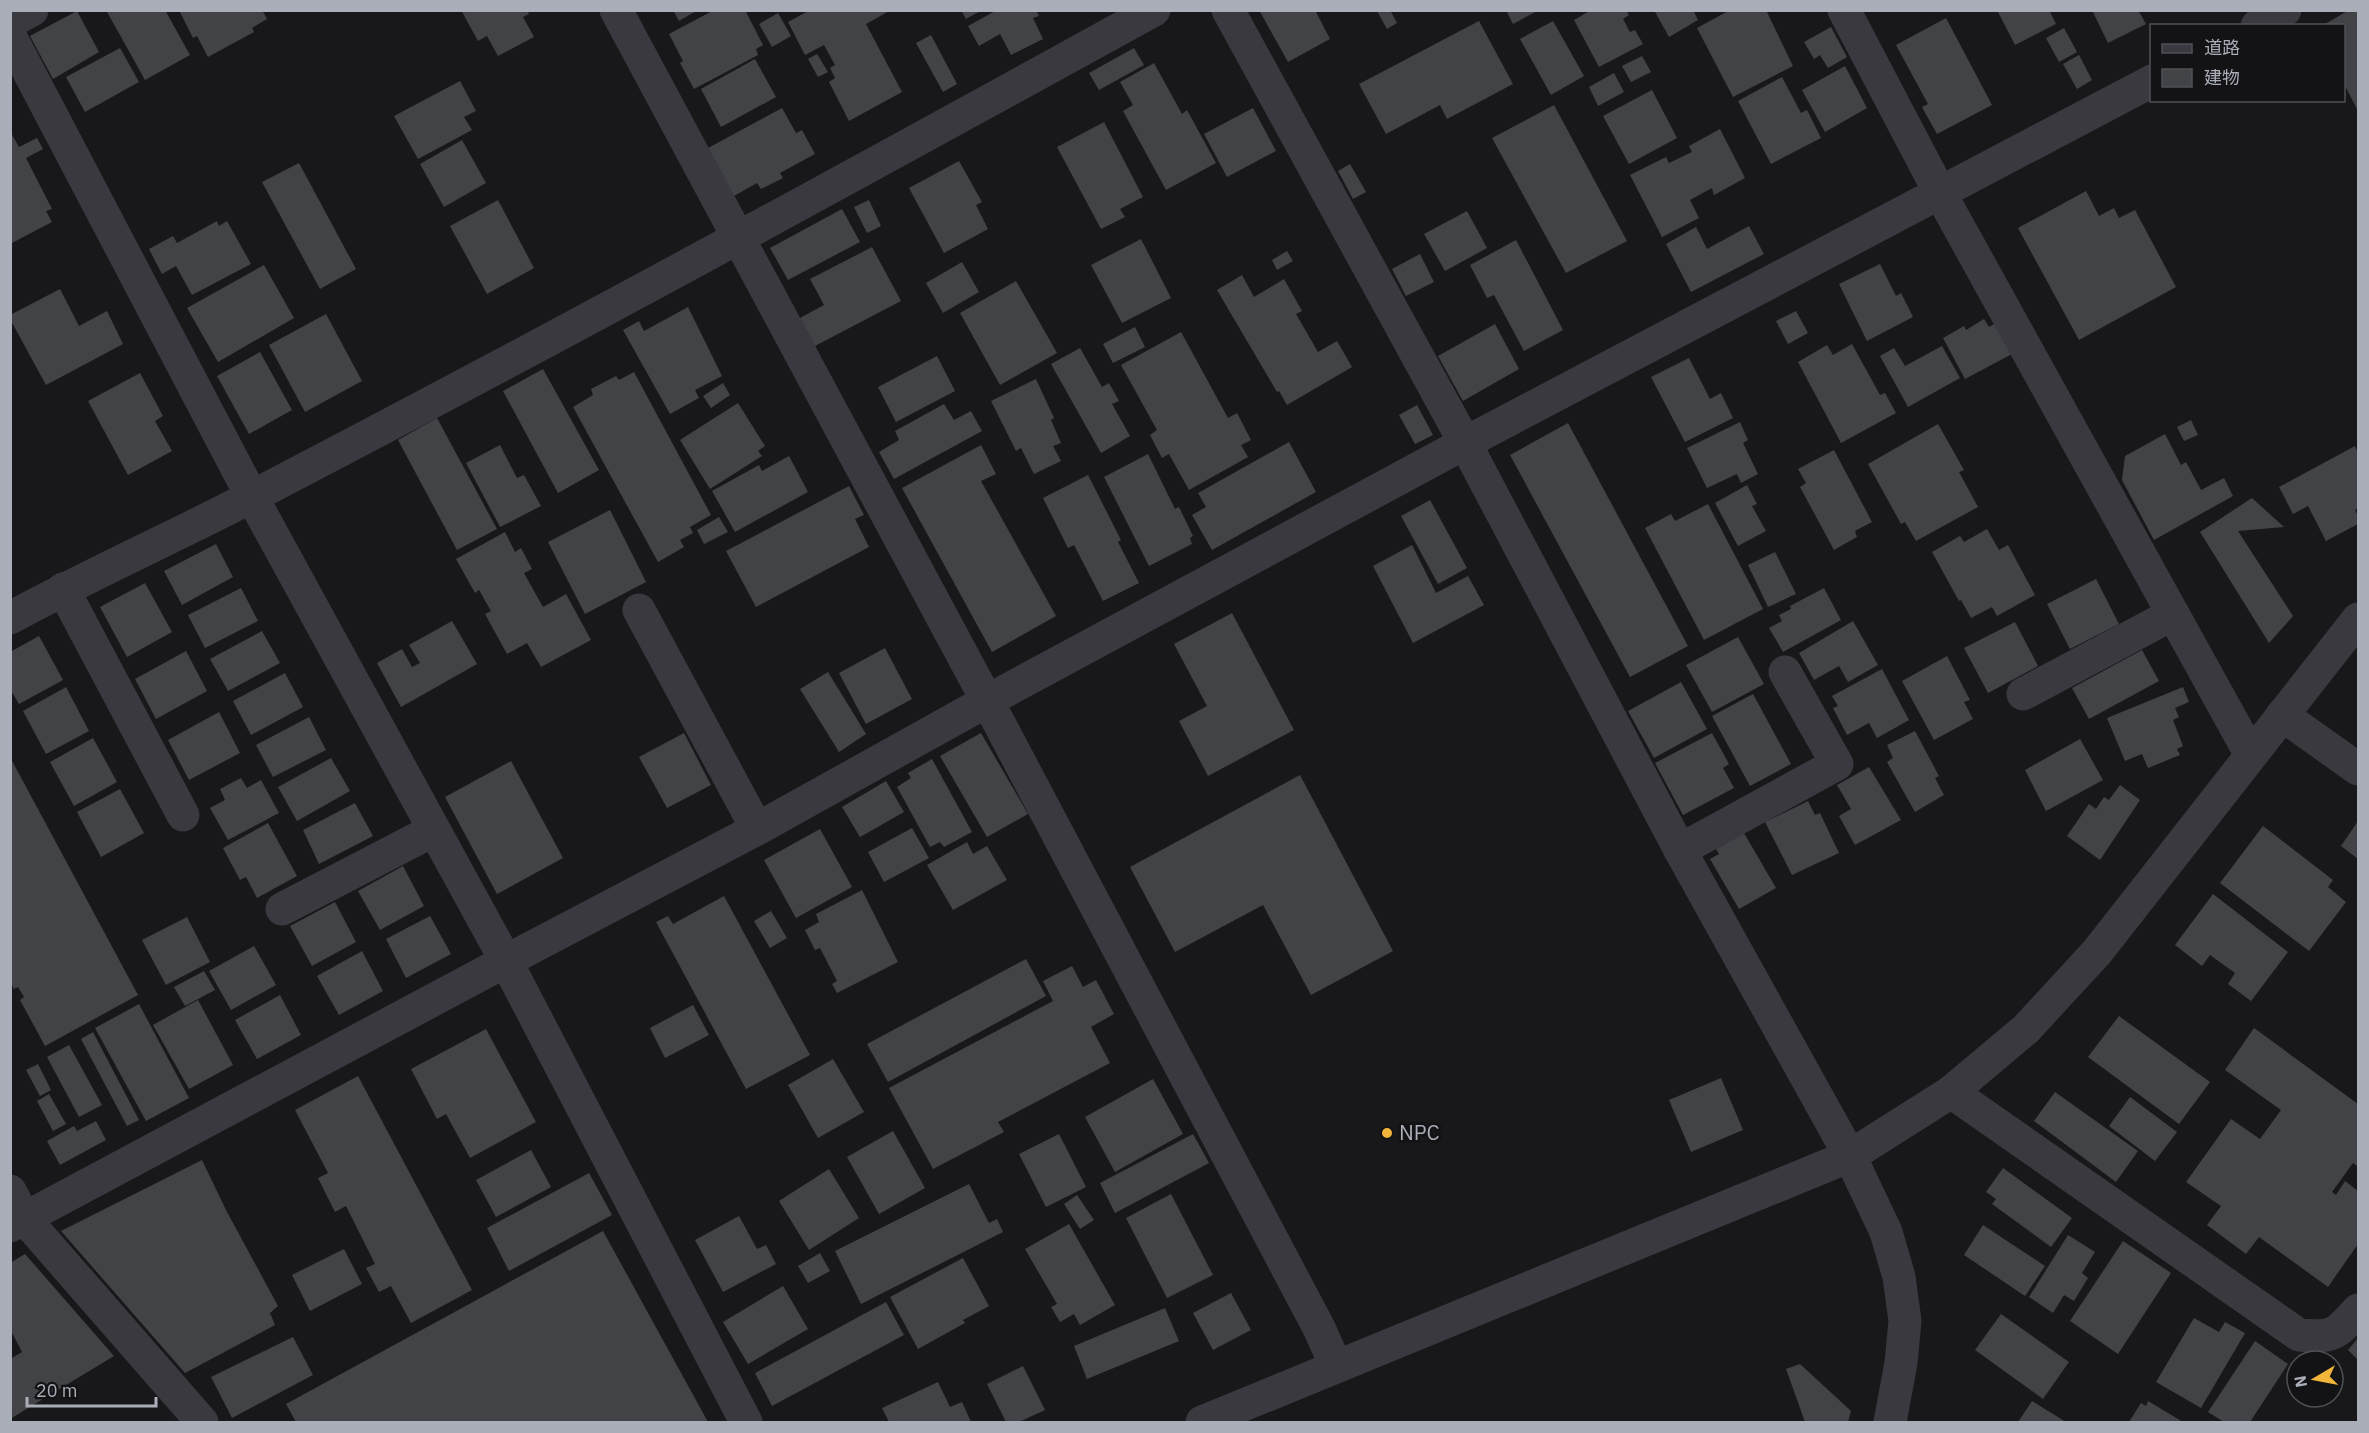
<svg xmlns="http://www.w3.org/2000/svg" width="2369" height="1433" font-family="'IBM Plex Sans','Noto Sans JP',sans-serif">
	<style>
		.building { fill: #424347 }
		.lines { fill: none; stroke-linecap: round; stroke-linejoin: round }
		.minor { stroke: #39393f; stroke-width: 33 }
		.poi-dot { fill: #f1b639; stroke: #131315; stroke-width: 2 }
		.labels { text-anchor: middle; stroke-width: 6; stroke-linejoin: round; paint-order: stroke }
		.poi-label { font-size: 21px; fill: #aaaeb9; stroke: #131315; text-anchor: start }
	</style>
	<rect width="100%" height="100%" fill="#18181a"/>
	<!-- building -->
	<g class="building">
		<path d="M106 10H165L190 55 145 80Z"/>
		<path d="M179 10H262L267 19 252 28 254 32 208 57 197 36 193 38Z"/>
		<path d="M461 10H527L529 14 523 17 534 37 498 56 487 36 478 41Z"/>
		<path d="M673 10H698L679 21Z"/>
		<path d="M714 10H745L763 45 756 49 758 55 694 89 680 63 683 61 669 34Z"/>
		<path d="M810 10H891L866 24 902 92 849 121 829 82 835 78 830 68 835 65 824 45 805 55 788 22Z"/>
		<path d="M961 10H982L966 19Z"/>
		<path d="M997 10H1036L1039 16 1033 18 1043 39 1011 55 1000 34 979 46 968 26Z"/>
		<path d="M1259 10H1315L1330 39 1288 62Z"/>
		<path d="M1390 10 1397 23 1387 29 1377 11Z"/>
		<path d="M1506 10H1539L1513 24Z"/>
		<path d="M1591 10H1626L1629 15 1623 19 1630 32 1635 30 1643 44 1599 67 1574 20Z"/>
		<path d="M1654 10H1693L1698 20 1669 37Z"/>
		<path d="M1730 10H1766L1793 66 1733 97 1697 28Z"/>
		<path d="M1997 10H2049L2056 24 2015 45Z"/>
		<path d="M2092 10H2138L2146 24 2108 43Z"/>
		<path d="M2349 10H2357L2358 13V111L2344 84V26H2322Z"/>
		<path d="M77 11 99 52 53 79 30 36Z"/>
		<path d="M778 13 791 36 772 47 759 24Z"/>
		<path d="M1946 18 1992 105 1937 134 1922 107 1928 104 1896 45Z"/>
		<path d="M1479 21 1513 84 1447 119 1440 105 1386 134 1359 84Z"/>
		<path d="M1553 21 1584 76 1551 95 1520 39Z"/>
		<path d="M1831 27 1847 57 1828 68 1820 55 1814 59 1804 42Z"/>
		<path d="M2064 28 2077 52 2059 62 2046 38Z"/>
		<path d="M931 35 957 84 943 92 916 43Z"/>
		<path d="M120 48 139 82 85 112 66 77Z"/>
		<path d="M1134 48 1144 65 1099 90 1089 73Z"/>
		<path d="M817 54 828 72 818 77 808 59Z"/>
		<path d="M2079 55 2092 80 2077 89 2063 64Z"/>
		<path d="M1642 56 1651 72 1631 82 1622 66Z"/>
		<path d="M755 59 776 97 721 127 701 89Z"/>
		<path d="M1154 63 1182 114 1187 110 1216 163 1166 190 1123 111 1133 105 1120 82Z"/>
		<path d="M1845 66 1867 108 1825 132 1802 90Z"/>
		<path d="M1614 73 1624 92 1598 106 1589 87Z"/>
		<path d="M1782 77 1801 113 1807 110 1821 138 1771 164 1738 101Z"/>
		<path d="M460 81 476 111 464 117 472 130 418 159 394 116Z"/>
		<path d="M1652 90 1677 138 1629 164 1603 116Z"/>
		<path d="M1554 105 1627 241 1566 273 1492 138Z"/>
		<path d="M782 108 796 133 802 130 815 154 780 173 783 178 761 189 757 183 734 196 708 148Z"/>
		<path d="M1253 108 1276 151 1227 177 1204 134Z"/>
		<path d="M1104 122 1143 197 1120 209 1125 217 1101 229 1057 147Z"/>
		<path d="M1720 129 1745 178 1714 195 1712 188 1690 200 1699 218 1662 237 1630 175 1666 157 1669 163 1692 152 1689 146Z"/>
		<path d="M10 131 19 147 37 138 43 149 26 158 52 209 46 211 52 222 10 244Z"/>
		<path d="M462 140 486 183 444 207 420 164Z"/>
		<path d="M959 161 982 202 976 205 988 229 944 253 909 188Z"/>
		<path d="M299 163 356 269 320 289 262 182Z"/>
		<path d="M1350 164 1366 192 1353 199 1338 171Z"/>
		<path d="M2086 191 2099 216 2114 208 2119 218 2135 210 2176 287 2079 340 2018 228Z"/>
		<path d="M498 200 534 268 487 294 450 226Z"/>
		<path d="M869 200 881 226 867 233 854 207Z"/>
		<path d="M842 209 860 242 788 280 770 248Z"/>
		<path d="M1467 211 1487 248 1445 271 1424 234Z"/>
		<path d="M217 221 219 226 227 221 251 264 192 295 176 266 162 274 149 249 173 236 177 243Z"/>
		<path d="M1749 226 1764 254 1691 292 1666 244 1696 227 1707 249Z"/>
		<path d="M1141 239 1171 298 1122 323 1091 265Z"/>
		<path d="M1516 240 1563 330 1524 351 1494 295 1487 298 1470 265Z"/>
		<path d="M872 247 901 301 815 346 800 318 824 305 810 279Z"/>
		<path d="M1287 251 1293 261 1277 270 1272 260Z"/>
		<path d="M1420 254 1434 282 1406 296 1392 269Z"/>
		<path d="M962 262 979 292 943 313 926 283Z"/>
		<path d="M1880 264 1896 296 1901 293 1913 317 1867 341 1839 284Z"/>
		<path d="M264 265 294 318 218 362 187 308Z"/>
		<path d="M1242 275 1254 297 1284 279 1302 311 1296 314 1318 352 1337 341 1352 367 1287 405 1279 391 1277 392 1217 290Z"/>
		<path d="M1016 281 1057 353 1000 385 960 313Z"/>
		<path d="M60 289 79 326 107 311 123 344 46 385 10 319V315Z"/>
		<path d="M688 307 722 376 695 390 699 398 670 414 623 330 639 321 644 331Z"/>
		<path d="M1796 311 1808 333 1788 344 1776 321Z"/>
		<path d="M326 314 362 381 305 412 269 345Z"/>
		<path d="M1984 319 1989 327 1996 323 2012 354 1965 379 1943 338 1964 326 1966 330Z"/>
		<path d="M1495 324 1519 369 1463 401 1438 356Z"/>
		<path d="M1135 327 1145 347 1113 363 1103 344Z"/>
		<path d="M1181 332 1228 418 1237 413 1251 440 1241 445 1248 457 1189 490 1169 454 1162 458 1150 435 1157 430 1121 365Z"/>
		<path d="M1852 344 1880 395 1885 393 1896 413 1841 443 1798 362 1827 345 1833 355Z"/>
		<path d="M1942 346 1960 378 1908 407 1880 356 1894 348 1905 366Z"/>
		<path d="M1080 348 1102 387 1109 383 1119 401 1112 404 1130 436 1101 453 1051 364Z"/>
		<path d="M260 352 292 410 249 434 217 376Z"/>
		<path d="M937 356 955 391 896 422 878 387Z"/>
		<path d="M1689 358 1710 399 1721 393 1733 418 1685 442 1651 377Z"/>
		<path d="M543 369 599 470 558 493 503 391Z"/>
		<path d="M634 372 711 515 690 527 693 533 680 540 684 547 658 562 573 407 593 395 591 389 616 376 619 380Z"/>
		<path d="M140 373 163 416 155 421 172 451 128 475 88 401Z"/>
		<path d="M1036 379 1054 418 1051 420 1061 443 1053 446 1061 461 1034 474 1021 448 1016 451 991 401Z"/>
		<path d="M723 383 730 395 711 408 703 396Z"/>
		<path d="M738 403 765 446 758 451 762 456 710 489 680 440Z"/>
		<path d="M944 404 954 420 971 411 982 431 894 479 879 452 899 440 895 431Z"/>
		<path d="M1417 405 1433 435 1415 444 1399 415Z"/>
		<path d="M437 418 497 529 457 550 398 440Z"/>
		<path d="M2191 420 2198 435 2184 441 2177 427Z"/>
		<path d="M1740 422 1748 440 1743 443 1758 474 1741 483 1737 474 1707 488 1687 448Z"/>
		<path d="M1568 423 1688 646 1630 677 1510 455Z"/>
		<path d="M1938 424 1964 470 1959 472 1978 507 1916 541 1905 522 1901 524 1868 464Z"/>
		<path d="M2165 434 2181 465 2186 462 2201 490 2224 478 2233 496 2154 540 2122 480 2125 456Z"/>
		<path d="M1289 442 1316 492 1212 550 1192 515 1206 507 1198 493Z"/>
		<path d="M500 445 517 478 524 475 541 506 500 527 466 463Z"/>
		<path d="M981 445 996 474 981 481 1056 616 992 652 902 488Z"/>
		<path d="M2355 446 2358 453V508L2355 510 2358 516V524L2326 541 2308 506 2293 514 2279 487Z"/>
		<path d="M1834 450 1872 522 1855 531 1857 537 1834 550 1800 487 1806 483 1798 469Z"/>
		<path d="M1148 454 1175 509 1179 507 1193 536 1190 538 1192 544 1149 566 1104 477Z"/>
		<path d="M789 456 808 492 735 532 712 491 759 465 762 471Z"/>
		<path d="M1088 475 1121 540 1118 542 1139 583 1103 601 1074 545 1068 548 1043 498Z"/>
		<path d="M1747 485 1757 504 1752 506 1766 531 1738 546 1715 503Z"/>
		<path d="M849 486 864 515 855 519 869 547 756 607 726 551Z"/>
		<path d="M2252 498 2284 527 2238 531 2293 616 2269 643 2200 532Z"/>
		<path d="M1430 500 1467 568 1438 584 1401 516Z"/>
		<path d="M1708 504 1763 609 1704 640 1645 528 1671 514 1675 521Z"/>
		<path d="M610 510 646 582 585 614 548 542Z"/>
		<path d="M719 517 728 532 704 544 697 530Z"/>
		<path d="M1987 529 1999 550 2008 545 2035 595 1997 616 1992 607 1971 618 1961 600 1959 601 1932 552 1960 536 1964 542Z"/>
		<path d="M505 532 515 552 521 548 532 569 524 573 543 607 566 594 591 640 541 667 527 643 507 654 485 614 491 611 479 590 475 593 456 559Z"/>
		<path d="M216 544 233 577 182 605 164 571Z"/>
		<path d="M1412 545 1436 593 1468 576 1484 605 1413 643 1373 566Z"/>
		<path d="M1775 552 1796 594 1768 607 1748 565Z"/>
		<path d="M2096 579 2119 624 2070 649 2047 604Z"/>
		<path d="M145 583 172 632 127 657 100 607Z"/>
		<path d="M241 588 258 621 205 648 188 615Z"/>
		<path d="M1824 588 1841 620 1783 652 1769 628 1782 621 1779 615 1791 609 1790 606Z"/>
		<path d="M1232 613 1294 730 1208 776 1179 721 1207 706 1174 644Z"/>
		<path d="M452 621 477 664 401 707 377 663 402 649 412 667 420 663 409 645Z"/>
		<path d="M1853 621 1878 665 1848 682 1839 666 1814 680 1799 653Z"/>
		<path d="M2015 622 2038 666 1988 693 1964 648Z"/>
		<path d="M262 631 280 663 228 691 210 659Z"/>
		<path d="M39 636 63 680 19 704 10 689V652Z"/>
		<path d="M1738 637 1764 684 1712 712 1686 665Z"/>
		<path d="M885 648 912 699 866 724 839 673Z"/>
		<path d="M2142 650 2159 681 2089 719 2072 688Z"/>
		<path d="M186 651 207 691 156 719 135 679Z"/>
		<path d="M1947 656 1970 700 1964 702 1973 719 1934 740 1902 681Z"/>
		<path d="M1882 669 1909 720 1877 738 1869 723 1847 735 1833 708 1838 706 1832 696Z"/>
		<path d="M828 672 866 734 839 752 800 689Z"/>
		<path d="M285 673 303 707 251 735 233 701Z"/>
		<path d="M1681 682 1707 729 1654 758 1628 711Z"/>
		<path d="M66 687 89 731 46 754 23 711Z"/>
		<path d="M2183 687 2189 702 2175 708 2179 717 2173 720 2183 746 2177 749 2180 755 2148 768 2142 754 2125 761 2107 718Z"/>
		<path d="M1753 694 1791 764 1750 786 1712 716Z"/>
		<path d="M219 712 240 753 189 780 168 740Z"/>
		<path d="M309 717 326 750 273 777 256 745Z"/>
		<path d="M1915 731 1939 776 1935 778 1944 795 1915 812 1887 762 1893 758 1887 745Z"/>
		<path d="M684 733 711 785 667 808 639 757Z"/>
		<path d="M981 733 1028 814 987 837 940 756Z"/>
		<path d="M1712 733 1729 764 1723 768 1734 788 1683 815 1655 763Z"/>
		<path d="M93 738 117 782 74 806 50 762Z"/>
		<path d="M2080 739 2103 780 2046 811 2025 770Z"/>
		<path d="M10 757 138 995 45 1046 20 1000 24 997 18 987 14 989 10 982Z"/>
		<path d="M331 758 350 791 297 821 278 787Z"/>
		<path d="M932 759 972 832 944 847 940 842 930 847 897 787 911 778 908 773Z"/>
		<path d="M511 761 563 858 497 894 445 797Z"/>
		<path d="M1869 767 1901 820 1855 845 1839 816 1851 809 1837 785Z"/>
		<path d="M1300 775 1393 951 1311 995 1263 905 1175 952 1130 867Z"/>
		<path d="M241 778 247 788 261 780 279 813 228 840 210 808 225 800 220 789Z"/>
		<path d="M886 781 904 812 860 837 842 807Z"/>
		<path d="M2120 785 2140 800 2100 860 2067 836 2089 804 2096 809 2104 797 2109 800Z"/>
		<path d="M120 789 144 833 101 857 77 812Z"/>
		<path d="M1808 801 1815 815 1820 813 1839 853 1792 875 1765 822Z"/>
		<path d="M355 803 373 836 319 864 303 830Z"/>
		<path d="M2358 821V859L2341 846Z"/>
		<path d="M268 823 297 876 257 898 246 877 240 880 223 848Z"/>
		<path d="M2263 826 2333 880 2328 887 2346 902 2309 951 2220 883Z"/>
		<path d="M912 828 929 858 884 882 868 852Z"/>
		<path d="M820 829 852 887 796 918 764 860Z"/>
		<path d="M1744 833 1776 888 1739 909 1710 859 1719 854 1716 849Z"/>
		<path d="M967 842 973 854 987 846 1007 880 953 910 927 865Z"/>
		<path d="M403 866 424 906 380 930 358 891Z"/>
		<path d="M862 890 898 962 837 993 832 984 837 981 820 948 815 950 805 930 819 922 816 914Z"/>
		<path d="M2213 894 2288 952 2251 1001 2228 984 2235 973 2210 955 2202 966 2175 945Z"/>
		<path d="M724 896 810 1055 746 1089 656 922 668 916 673 924Z"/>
		<path d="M335 902 356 942 312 966 290 926Z"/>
		<path d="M771 911 787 938 770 948 754 921Z"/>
		<path d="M430 916 451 954 406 978 386 939Z"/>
		<path d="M187 917 210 962 166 985 142 940Z"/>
		<path d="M254 946 276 985 231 1010 209 971Z"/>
		<path d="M362 951 383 991 339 1015 317 976Z"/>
		<path d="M1026 959 1046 996 888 1082 867 1044Z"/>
		<path d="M1072 966 1083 987 1096 980 1114 1014 1091 1027 1110 1063 998 1122 1004 1132 933 1169 889 1088 1053 1001 1043 981Z"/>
		<path d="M204 971 215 990 185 1006 174 987Z"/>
		<path d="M280 995 301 1035 257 1059 235 1020Z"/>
		<path d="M198 1000 233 1065 189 1089 153 1025Z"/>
		<path d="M139 1004 189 1098 146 1121 95 1028Z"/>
		<path d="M693 1005 709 1035 665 1058 650 1028Z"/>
		<path d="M2119 1016 2210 1082 2179 1124 2088 1057Z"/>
		<path d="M2254 1028 2358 1104V1167L2353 1163 2332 1192 2336 1195 2345 1181 2358 1191V1244L2328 1287 2259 1237 2246 1254 2207 1225 2221 1206 2186 1182 2231 1119 2260 1139 2281 1110 2225 1070Z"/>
		<path d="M486 1029 536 1122 470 1158 446 1114 437 1119 411 1069Z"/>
		<path d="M93 1032 139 1120 127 1126 81 1039Z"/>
		<path d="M69 1045 102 1105 79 1117 47 1057Z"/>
		<path d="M833 1059 864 1112 818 1138 788 1085Z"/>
		<path d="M38 1064 51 1090 40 1096 26 1070Z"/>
		<path d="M358 1076 472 1290 411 1323 391 1286 379 1292 366 1268 375 1264 346 1206 335 1212 318 1178 328 1173 295 1110Z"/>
		<path d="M1721 1078 1743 1130 1691 1152 1669 1100Z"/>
		<path d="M1153 1079 1183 1134 1115 1172 1085 1117Z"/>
		<path d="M2055 1092 2138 1151 2116 1182 2034 1121Z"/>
		<path d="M49 1094 66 1124 53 1131 37 1101Z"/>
		<path d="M2130 1097 2177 1132 2155 1161 2109 1126Z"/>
		<path d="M96 1121 106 1140 60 1165 47 1141 74 1126 77 1131Z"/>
		<path d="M893 1131 925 1188 879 1214 847 1157Z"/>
		<path d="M1059 1134 1086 1187 1046 1207 1019 1154Z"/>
		<path d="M1193 1134 1209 1163 1115 1213 1100 1183Z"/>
		<path d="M531 1150 551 1187 496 1217 476 1180Z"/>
		<path d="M202 1160 226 1210 278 1306 270 1313 275 1325 185 1373 61 1231Z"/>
		<path d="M2003 1168 2072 1218 2051 1247 1992 1204 1996 1199 1986 1192Z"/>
		<path d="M829 1169 859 1218 809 1250 779 1201Z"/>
		<path d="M589 1173 612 1215 509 1271 487 1228Z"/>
		<path d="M969 1184 989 1223 997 1219 1003 1232 861 1304 835 1251Z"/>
		<path d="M1171 1194 1213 1275 1167 1298 1126 1218Z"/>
		<path d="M1077 1195 1094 1220 1080 1229 1064 1204Z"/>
		<path d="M739 1216 757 1249 766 1245 776 1264 723 1292 695 1240Z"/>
		<path d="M1069 1224 1115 1305 1080 1325 1074 1314 1060 1322 1051 1307 1057 1304 1025 1249Z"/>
		<path d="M1983 1225 2045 1266 2025 1296 1964 1255Z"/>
		<path d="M603 1231 708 1422H296L286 1404Z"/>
		<path d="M2068 1235 2095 1252 2082 1273 2088 1278 2074 1301 2064 1295 2053 1313 2029 1297Z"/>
		<path d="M2123 1241 2171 1273 2118 1354 2070 1321Z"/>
		<path d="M344 1249 362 1284 310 1311 292 1275Z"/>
		<path d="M820 1253 830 1271 808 1283 798 1266Z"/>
		<path d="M25 1254 114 1356 10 1419V1359L22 1352 10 1329V1263Z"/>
		<path d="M963 1258 989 1306 963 1320 965 1323 918 1349 890 1297Z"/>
		<path d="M783 1286 808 1329 748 1364 723 1322Z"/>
		<path d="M1231 1293 1251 1330 1213 1350 1193 1313Z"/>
		<path d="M886 1302 904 1335 772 1406 755 1373Z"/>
		<path d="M1165 1308 1179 1341 1087 1379 1074 1346Z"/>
		<path d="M2001 1314 2069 1362 2043 1399 1975 1350Z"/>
		<path d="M2194 1318 2219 1332 2225 1322 2245 1333 2201 1408 2156 1382Z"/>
		<path d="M293 1337 313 1375 232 1418 211 1377Z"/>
		<path d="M2358 1338V1360L2348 1350Z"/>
		<path d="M2255 1341 2288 1364 2250 1422H2224L2208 1412Z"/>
		<path d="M1800 1364 1851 1411 1848 1422H1805L1786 1369Z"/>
		<path d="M1023 1366 1045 1410 1019 1422H1006L987 1384Z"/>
		<path d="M938 1382 950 1407 962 1402 971 1422H889L882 1408Z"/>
		<path d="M2032 1401 2066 1422H2018Z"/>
		<path d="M2148 1401 2183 1422H2129L2141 1403 2146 1406Z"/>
	</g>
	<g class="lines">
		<!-- minor -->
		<g class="minor">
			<path d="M616 10 999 723 1319 1328 1336 1366"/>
			<path d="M1228 10 1465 443 1680 850 1850 1156 1886 1232 1899 1277 1905 1321 1901 1363 1890 1422"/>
			<path d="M1844 10 1940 193 2251 755"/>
			<path d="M10 22 32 10"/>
			<path d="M2257 26 2285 10"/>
			<path d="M10 36 252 497 506 961 746 1422"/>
			<path d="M63 589 183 815"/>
			<path d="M639 610 757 829"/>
			<path d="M10 618C91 574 174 537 255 495 557 338 856 174 1154 10"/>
			<path d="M2023 694 2173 614"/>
			<path d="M2282 715 2358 769"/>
			<path d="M1680 850 1837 764 1785 672"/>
			<path d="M282 909 434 830"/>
			<path d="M1951 1092 2299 1335C2333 1338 2336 1335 2358 1310"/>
			<path d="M10 1191 25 1219 202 1422"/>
			<path d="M10 1226 506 961 757 829 987 701 1465 443 2152 81"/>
			<path d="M1202 1422 1850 1156 1951 1092 2026 1029 2097 952 2358 619"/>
		</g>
	</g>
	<!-- markers -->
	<circle class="poi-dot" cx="1387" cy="1133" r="6"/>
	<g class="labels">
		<!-- poi labels -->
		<g class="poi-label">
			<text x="1399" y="1140">NPC</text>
		</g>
	</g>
	<!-- border -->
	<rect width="2369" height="1433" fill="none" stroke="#aaaeb9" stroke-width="24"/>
	<!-- legend -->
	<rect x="2150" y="24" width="195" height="78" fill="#131315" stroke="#4f5157" stroke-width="1.5"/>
	<rect x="2162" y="44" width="30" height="9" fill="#39393f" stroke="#4f5157" stroke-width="1.5"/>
	<text x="2204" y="54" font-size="18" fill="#aaaeb9">道路</text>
	<rect x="2162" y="69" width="30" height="18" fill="#424347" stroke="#4f5157" stroke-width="1.5"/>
	<text x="2204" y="84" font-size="18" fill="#aaaeb9">建物</text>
	<!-- north arrow -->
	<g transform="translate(2315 1379) rotate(260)"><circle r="28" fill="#131315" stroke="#4f5157" stroke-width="1.5"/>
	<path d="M0-4.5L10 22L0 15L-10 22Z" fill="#f1b639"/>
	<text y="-9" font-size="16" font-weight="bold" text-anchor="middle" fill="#aaaeb9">N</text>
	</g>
	<!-- scale -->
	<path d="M27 1397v9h129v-9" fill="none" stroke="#aaaeb9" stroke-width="3"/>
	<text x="36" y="1397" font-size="18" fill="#aaaeb9" stroke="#131315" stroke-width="4.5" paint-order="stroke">20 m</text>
</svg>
